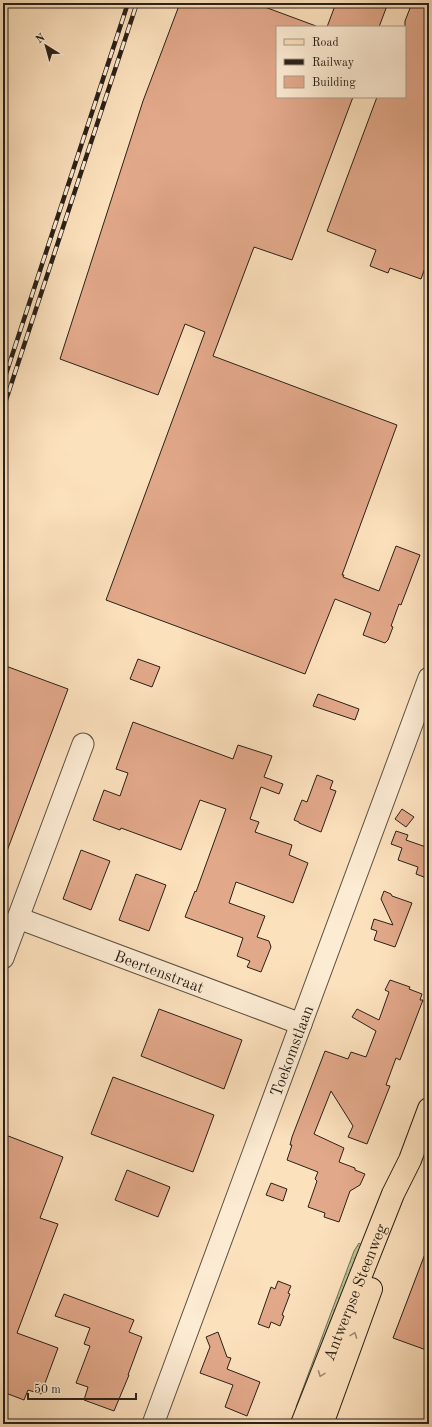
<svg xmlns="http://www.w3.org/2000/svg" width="432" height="1427" font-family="'Old Standard TT',serif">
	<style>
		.grass { fill: url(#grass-dots); stroke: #727256 }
		.building { fill: #e2a88a; stroke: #2a2118 }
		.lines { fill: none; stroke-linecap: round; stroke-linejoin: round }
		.minor-casing { stroke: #5e5141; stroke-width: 23 }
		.major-casing { stroke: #2a2118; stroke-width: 24 }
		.minor { stroke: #fdecd4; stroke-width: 21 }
		.major { stroke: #fce1bd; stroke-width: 22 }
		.rail-casing { stroke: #2a2118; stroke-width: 4.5 }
		.rail { stroke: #fdecd4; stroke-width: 3; stroke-dasharray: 9; stroke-linecap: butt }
		.oneway { stroke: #9e8b73 }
		.labels { text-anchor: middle; stroke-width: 3; stroke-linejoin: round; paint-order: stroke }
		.street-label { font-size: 16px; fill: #2a2118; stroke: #fdecd4 }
	</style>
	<defs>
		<pattern id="grass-dots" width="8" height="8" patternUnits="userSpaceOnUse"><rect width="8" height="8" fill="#bbc394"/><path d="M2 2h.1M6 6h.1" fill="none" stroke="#a1a77f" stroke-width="1.8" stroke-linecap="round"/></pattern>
	</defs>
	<rect width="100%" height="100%" fill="#fce1bd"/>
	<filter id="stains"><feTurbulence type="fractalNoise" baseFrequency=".005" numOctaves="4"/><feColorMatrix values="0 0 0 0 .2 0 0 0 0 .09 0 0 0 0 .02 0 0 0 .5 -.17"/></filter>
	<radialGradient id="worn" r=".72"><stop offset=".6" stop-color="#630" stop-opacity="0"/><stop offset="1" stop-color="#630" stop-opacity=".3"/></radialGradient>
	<!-- grass -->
	<path class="grass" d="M359 1243 363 1246 302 1410 296 1407 354 1251Z"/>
	<!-- building -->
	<g class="building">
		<path d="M180 3H254L316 26V27H277V97H353L292 260 254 247 213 356 397 425 342 575H344L343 577 379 591 396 546 420 555 401 605 399 604 391 626 393 627 388 640 385 643 363 635 371 613 335 599 305 674 106 600 205 332 185 324 158 395 60 359 143 101Z"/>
		<path d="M336 3H388L379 27H327Z"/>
		<path d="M412 3H429V269L425 268 421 279 390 268 388 273 370 266 376 250 327 231 377 97H405V21Z"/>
		<path d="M138 659 160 667 152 687 130 679Z"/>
		<path d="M3 665 68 689 4 859H3Z"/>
		<path d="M318 694 359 709 355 720 313 706Z"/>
		<path d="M133 722 233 759 238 745 272 756 264 777 283 784 279 794 261 787 250 819 259 822 255 832 292 845 289 855 308 863 293 903 236 882 229 903 265 916 257 937 269 941 271 947 261 972 247 967 250 961 237 956 243 938 185 917 195 891 196 892 226 809 200 800 181 850 121 828 120 830 93 820 104 790 120 796 128 773 116 769Z"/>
		<path d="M317 775 333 781 330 789 336 791 321 832 299 823V822L294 820 302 800 307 802Z"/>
		<path d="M402 809 414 817 406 827 395 819Z"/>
		<path d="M396 831 408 835 406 840 426 847 429 842V879L416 874 418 867 398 860 402 848 391 844Z"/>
		<path d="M81 850 110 861 91 910 63 899Z"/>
		<path d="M136 874 166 885 149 931 119 920Z"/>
		<path d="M384 891 391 894 392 896 412 903 395 947 374 940 377 931 371 929 374 919 393 925 381 899Z"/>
		<path d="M390 980 410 987 409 989 422 994 420 1000H423L400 1060 396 1058 386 1085 390 1086 367 1144 348 1137 353 1126 331 1091 314 1134 344 1148 339 1162 355 1168V1170L365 1174 360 1185 350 1191 339 1222 324 1217 325 1213 308 1207 317 1181 315 1179 318 1172 287 1160 292 1145H290L292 1137 325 1051 348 1059 351 1052 366 1057 376 1031 352 1017 357 1009 379 1020 389 992 385 990Z"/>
		<path d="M159 1009 242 1040 224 1089 141 1056Z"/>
		<path d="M113 1077 214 1115 193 1172 91 1134Z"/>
		<path d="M3 1134 63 1157 40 1218 58 1224 17 1333 58 1348 41 1394 28 1390 24 1400 3 1392Z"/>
		<path d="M127 1170 170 1187 158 1217 115 1200Z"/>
		<path d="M271 1183 287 1189 283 1201 266 1195Z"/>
		<path d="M428 1246H429V1351L393 1338Z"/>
		<path d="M278 1281 291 1286 288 1293 290 1294 282 1315 284 1316 280 1326 271 1322 269 1328 258 1324 271 1287 275 1289Z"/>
		<path d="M64 1294 134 1320 129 1332 142 1337 128 1375H129L114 1411 84 1400 88 1387 76 1383 90 1346 84 1344 90 1328 55 1316Z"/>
		<path d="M218 1332 227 1357 231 1358 227 1369 260 1382 247 1416 225 1407 233 1385 200 1373 210 1347 206 1337Z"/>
	</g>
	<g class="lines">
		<!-- minor casing -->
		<g class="minor-casing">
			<g id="minor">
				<path id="s1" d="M18 918 301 1024"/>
				<path d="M3 958 83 744"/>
				<path id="s2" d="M153 1424 429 678"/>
			</g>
		</g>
		<!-- major casing -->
		<g class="major-casing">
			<g id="major">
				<path id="s3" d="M302 1424 393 1194 410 1160 429 1109"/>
				<path d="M322 1424 371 1289"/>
			</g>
		</g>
		<!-- minor -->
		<use href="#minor" class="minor"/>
		<!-- major -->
		<use href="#major" class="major"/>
		<!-- rail casing -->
		<g class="rail-casing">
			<g id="rail">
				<path d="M3 383 128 3"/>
				<path d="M3 409 137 3"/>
			</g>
		</g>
		<!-- rail -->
		<use href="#rail" class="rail"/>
	</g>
	<!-- one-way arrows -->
	<defs><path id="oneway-chevron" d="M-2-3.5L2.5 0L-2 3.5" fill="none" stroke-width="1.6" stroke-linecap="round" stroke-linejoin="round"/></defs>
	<g class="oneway">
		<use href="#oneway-chevron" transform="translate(354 1335) rotate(-70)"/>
		<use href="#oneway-chevron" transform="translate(321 1374) rotate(111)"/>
	</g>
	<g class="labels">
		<!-- street labels -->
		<g class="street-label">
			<text dy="6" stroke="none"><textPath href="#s1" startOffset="151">Beertenstraat</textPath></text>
			<text dy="6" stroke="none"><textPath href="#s2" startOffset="398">Toekomstlaan</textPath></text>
			<text dy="6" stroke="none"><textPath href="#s3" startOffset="142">Antwerpse Steenweg</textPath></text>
		</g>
	</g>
	<!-- margin -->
	<rect width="432" height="1427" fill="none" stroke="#fce1bd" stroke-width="16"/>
	<rect x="4" y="4" width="424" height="1419" fill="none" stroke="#2a2118" stroke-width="2"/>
	<rect x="8" y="8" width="416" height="1411" fill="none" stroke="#2a2118"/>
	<!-- legend -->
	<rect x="276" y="26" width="130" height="72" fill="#fdecd4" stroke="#a99b89"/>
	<rect x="284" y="39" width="20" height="6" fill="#fce1bd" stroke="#a99b89"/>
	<text x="312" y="46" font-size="12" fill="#2a2118">Road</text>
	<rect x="284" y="59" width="20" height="6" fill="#2a2118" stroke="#a99b89"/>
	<text x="312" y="66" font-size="12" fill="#2a2118">Railway</text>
	<rect x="284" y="76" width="20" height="12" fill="#e2a88a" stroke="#a99b89"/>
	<text x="312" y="86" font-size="12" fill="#2a2118">Building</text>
	<!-- north arrow -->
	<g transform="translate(46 46) rotate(323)" stroke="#fdecd4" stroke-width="3" paint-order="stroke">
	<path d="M0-3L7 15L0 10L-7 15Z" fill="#2a2118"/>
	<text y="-6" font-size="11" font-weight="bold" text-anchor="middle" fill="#2a2118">N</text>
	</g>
	<!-- scale -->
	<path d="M28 1393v6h108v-6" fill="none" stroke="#2a2118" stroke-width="2"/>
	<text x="34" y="1393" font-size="12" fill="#2a2118" stroke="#fdecd4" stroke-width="3" paint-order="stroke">50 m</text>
	<rect width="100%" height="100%" filter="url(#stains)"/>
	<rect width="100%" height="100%" fill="url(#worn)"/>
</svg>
